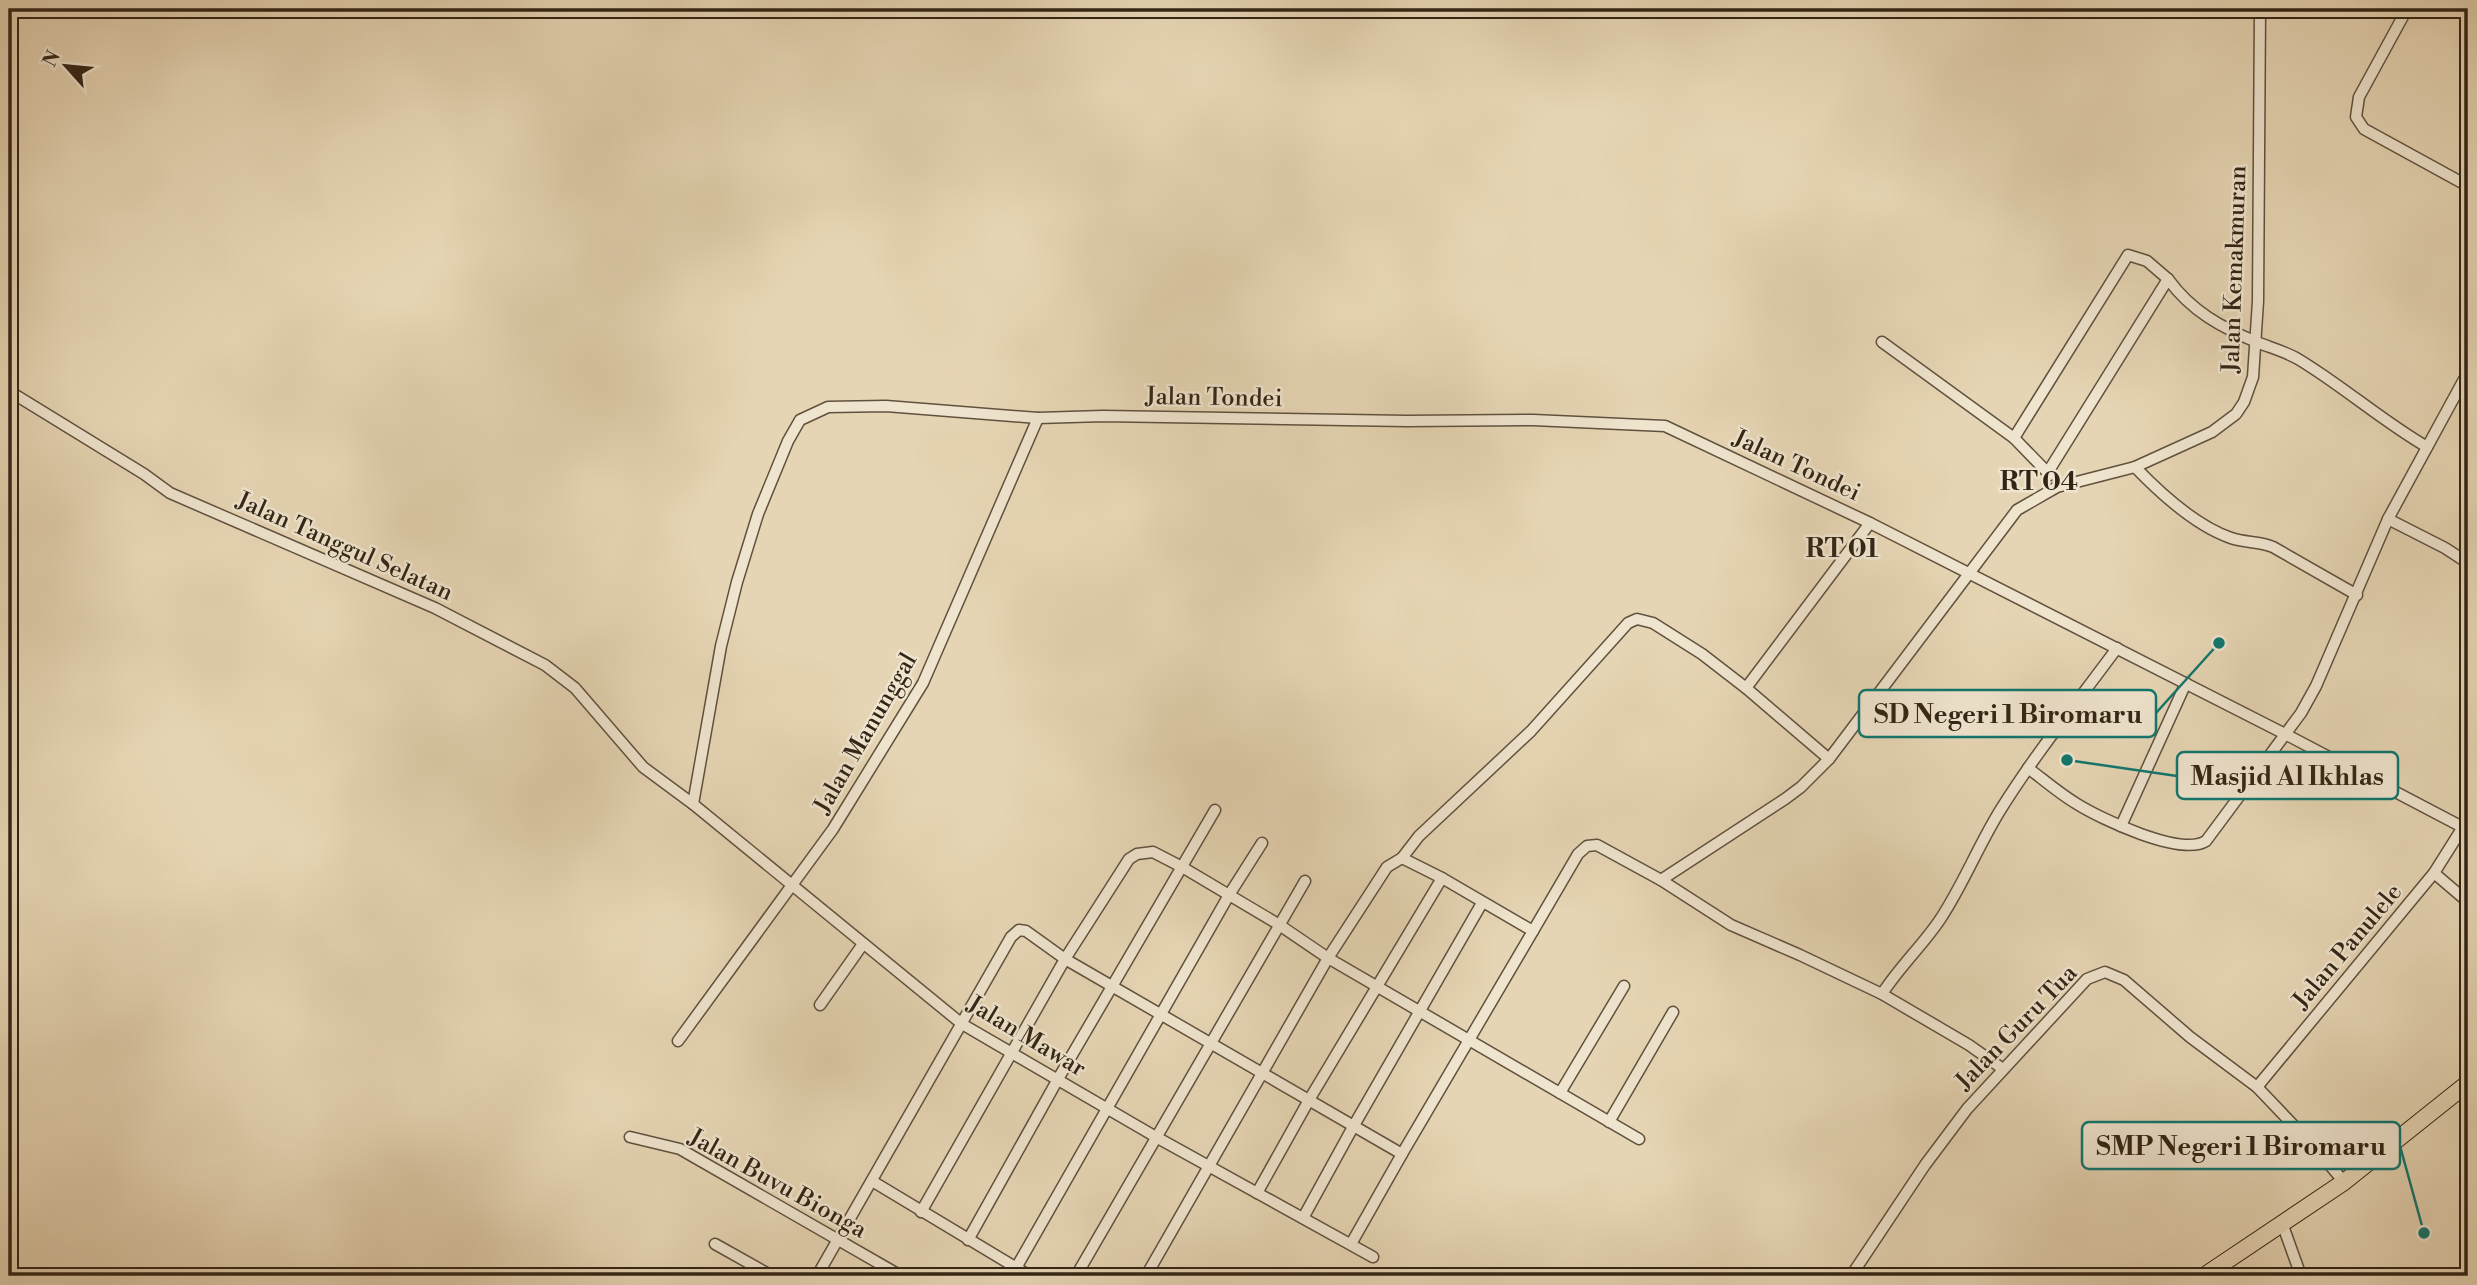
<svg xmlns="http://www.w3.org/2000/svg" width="2477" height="1285" font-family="'Libre Bodoni',serif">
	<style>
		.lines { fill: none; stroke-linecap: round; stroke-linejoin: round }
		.minor-casing { stroke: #60513e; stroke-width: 13 }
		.primary-casing { stroke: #332516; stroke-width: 18 }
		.minor { stroke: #efe4ce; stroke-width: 10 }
		.primary { stroke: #e6d5b4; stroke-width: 16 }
		.labels { text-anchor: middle; stroke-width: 5; stroke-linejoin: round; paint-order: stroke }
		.street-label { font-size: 24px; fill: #332516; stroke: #efe4ce }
		.neighbourhood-label { font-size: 26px; font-weight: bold; fill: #332516; stroke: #efe4ce }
		.leader { fill: none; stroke: #0f766e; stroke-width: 2.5 }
		.callout-dot { fill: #0f766e; stroke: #efe4ce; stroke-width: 2.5 }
		.callout { fill: #efe4ce; stroke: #0f766e; stroke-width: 2.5 }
		.callout-label { font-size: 26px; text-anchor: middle; font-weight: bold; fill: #332516 }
	</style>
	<rect width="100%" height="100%" fill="#e6d5b4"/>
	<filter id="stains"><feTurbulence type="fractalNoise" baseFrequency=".00286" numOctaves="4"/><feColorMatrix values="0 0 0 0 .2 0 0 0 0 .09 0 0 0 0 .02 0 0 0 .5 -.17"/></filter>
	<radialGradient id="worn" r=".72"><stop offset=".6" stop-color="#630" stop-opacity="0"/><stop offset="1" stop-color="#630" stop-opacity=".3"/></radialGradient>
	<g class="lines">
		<!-- minor casing -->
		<g class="minor-casing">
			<g id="minor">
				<path d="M2407 9 2359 97 2356 117 2364 129 2468 186"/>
				<path d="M1882 342 2014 438 2050 475"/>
				<path d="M9 391 144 474 170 493 435 608 545 665 575 688 643 767 693 804 962 1024 1156 1137 1373 1257"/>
				<path d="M2014 438 2128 255 2147 261 2168 279"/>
				<path d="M2135 467C2160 493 2196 526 2231 538 2245 543 2259 541 2273 547L2357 595"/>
				<path d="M2048 472 2168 279C2191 311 2222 328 2259 343 2272 348 2286 352 2298 359 2343 386 2382 421 2427 447"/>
				<path d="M2388 519 2445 548 2468 563"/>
				<path d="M1746 688 1870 523"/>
				<path d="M2028 768C2044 780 2060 794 2077 804 2101 819 2181 857 2206 841L2301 713 2316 686 2388 519 2468 372"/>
				<path d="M693 804 721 646 737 582 758 514 788 441 800 420 828 407 886 406 1038 418 1103 416 1407 421 1533 420 1665 426 1870 523 2285 734 2468 830"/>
				<path d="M2121 826 2186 683"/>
				<path d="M2434 873 2468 902"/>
				<path d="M1661 880 1785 799 1801 787 1829 759"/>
				<path d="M1533 931 1578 854 1587 846 1597 845 1661 880 1731 925 1800 955 1882 994 1969 1045 2003 1069"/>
				<path d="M1882 994C1900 966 1924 944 1941 918 1964 883 1979 844 2001 809 2036 753 2078 701 2117 648"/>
				<path d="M820 1005 863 944"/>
				<path d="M678 1041 833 829 923 683 1038 418"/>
				<path d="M2257 1087 2434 873 2468 819"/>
				<path d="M1560 1093 1624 986"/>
				<path d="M1609 1122 1673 1012"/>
				<path d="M630 1137 680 1149 901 1276"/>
				<path d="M872 1181 1030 1276"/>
				<path d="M1257 1193 1309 1100 1442 878"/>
				<path d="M921 1212 1065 959 1402 1154 1533 931 1442 878 1402 858"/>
				<path d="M1303 1218 1353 1127 1482 903"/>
				<path d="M2282 1223 2301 1276"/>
				<path d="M968 1240 1058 1079 1215 810"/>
				<path d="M715 1244 772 1276"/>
				<path d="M1351 1244 1402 1154"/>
				<path d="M1016 1268 1229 895 1262 843"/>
				<path d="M817 1276 1011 937 1019 930 1026 931 1065 959 1129 859 1137 854 1153 852 1182 867 1278 924 1328 958 1639 1139"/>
				<path d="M1076 1276 1305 881"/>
				<path d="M1146 1276 1328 958 1387 867 1402 858 1419 836 1531 731 1628 623 1637 619 1653 623 1702 654 1746 688 1829 759 2017 510 2057 487 2135 467 2212 432 2236 414 2244 402 2253 377 2258 301 2260 9"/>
				<path d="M1851 1276 1925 1165 1967 1109 2087 979 2105 972 2124 980 2190 1037 2257 1087 2318 1151 2344 1182"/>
			</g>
		</g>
		<!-- primary casing -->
		<g class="primary-casing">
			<path id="primary" d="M2204 1276 2344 1182 2468 1083"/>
		</g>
		<!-- minor -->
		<use href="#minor" class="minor"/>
		<!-- primary -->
		<use href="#primary" class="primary"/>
	</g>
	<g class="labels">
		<!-- street labels -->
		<g class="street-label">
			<text transform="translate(2234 269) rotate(-88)" y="8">Jalan Kemakmuran</text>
			<text transform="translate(1214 397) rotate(1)" y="8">Jalan Tondei</text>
			<text transform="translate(1797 465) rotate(25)" y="8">Jalan Tondei</text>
			<text transform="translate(345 546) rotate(24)" y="8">Jalan Tanggul Selatan</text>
			<text transform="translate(865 733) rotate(-60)" y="8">Jalan Manunggal</text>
			<text transform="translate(2347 946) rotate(-50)" y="8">Jalan Panulele</text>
			<text transform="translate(2016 1027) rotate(-46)" y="8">Jalan Guru Tua</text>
			<text transform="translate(1027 1036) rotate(31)" y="8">Jalan Mawar</text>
			<text transform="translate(778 1183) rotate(29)" y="8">Jalan Buvu Bionga</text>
		</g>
		<!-- neighbourhood labels -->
		<g class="neighbourhood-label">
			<text x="2039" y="490">RT 04</text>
			<text x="1842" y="557">RT 01</text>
		</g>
	</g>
	<!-- callouts -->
	<path class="leader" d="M2219 643L2156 713M2067 760L2177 776M2424 1233L2400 1146"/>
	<g class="callout-dot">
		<circle cx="2219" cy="643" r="7"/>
		<circle cx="2067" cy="760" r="7"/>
		<circle cx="2424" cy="1233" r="7"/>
	</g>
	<g class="callout">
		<rect x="1859" y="690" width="297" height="47" rx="7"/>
		<rect x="2177" y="752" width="221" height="47" rx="7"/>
		<rect x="2082" y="1122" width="318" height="47" rx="7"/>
	</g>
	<g class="callout-label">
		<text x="2008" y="723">SD Negeri 1 Biromaru</text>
		<text x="2287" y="785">Masjid Al Ikhlas</text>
		<text x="2241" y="1155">SMP Negeri 1 Biromaru</text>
	</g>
	<!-- margin -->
	<rect width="2477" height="1285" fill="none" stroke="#e6d5b4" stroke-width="35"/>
	<rect x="10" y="10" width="2456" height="1264" fill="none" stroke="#332516" stroke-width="3.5"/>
	<rect x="18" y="18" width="2442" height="1250" fill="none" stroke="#332516" stroke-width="2"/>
	<!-- north arrow -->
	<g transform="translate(66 66) rotate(297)" stroke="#efe4ce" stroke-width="5" paint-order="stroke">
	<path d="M0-5L12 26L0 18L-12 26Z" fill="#332516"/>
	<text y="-10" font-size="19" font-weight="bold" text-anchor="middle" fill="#332516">N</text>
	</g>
	<rect width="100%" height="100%" filter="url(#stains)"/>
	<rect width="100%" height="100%" fill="url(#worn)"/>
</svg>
